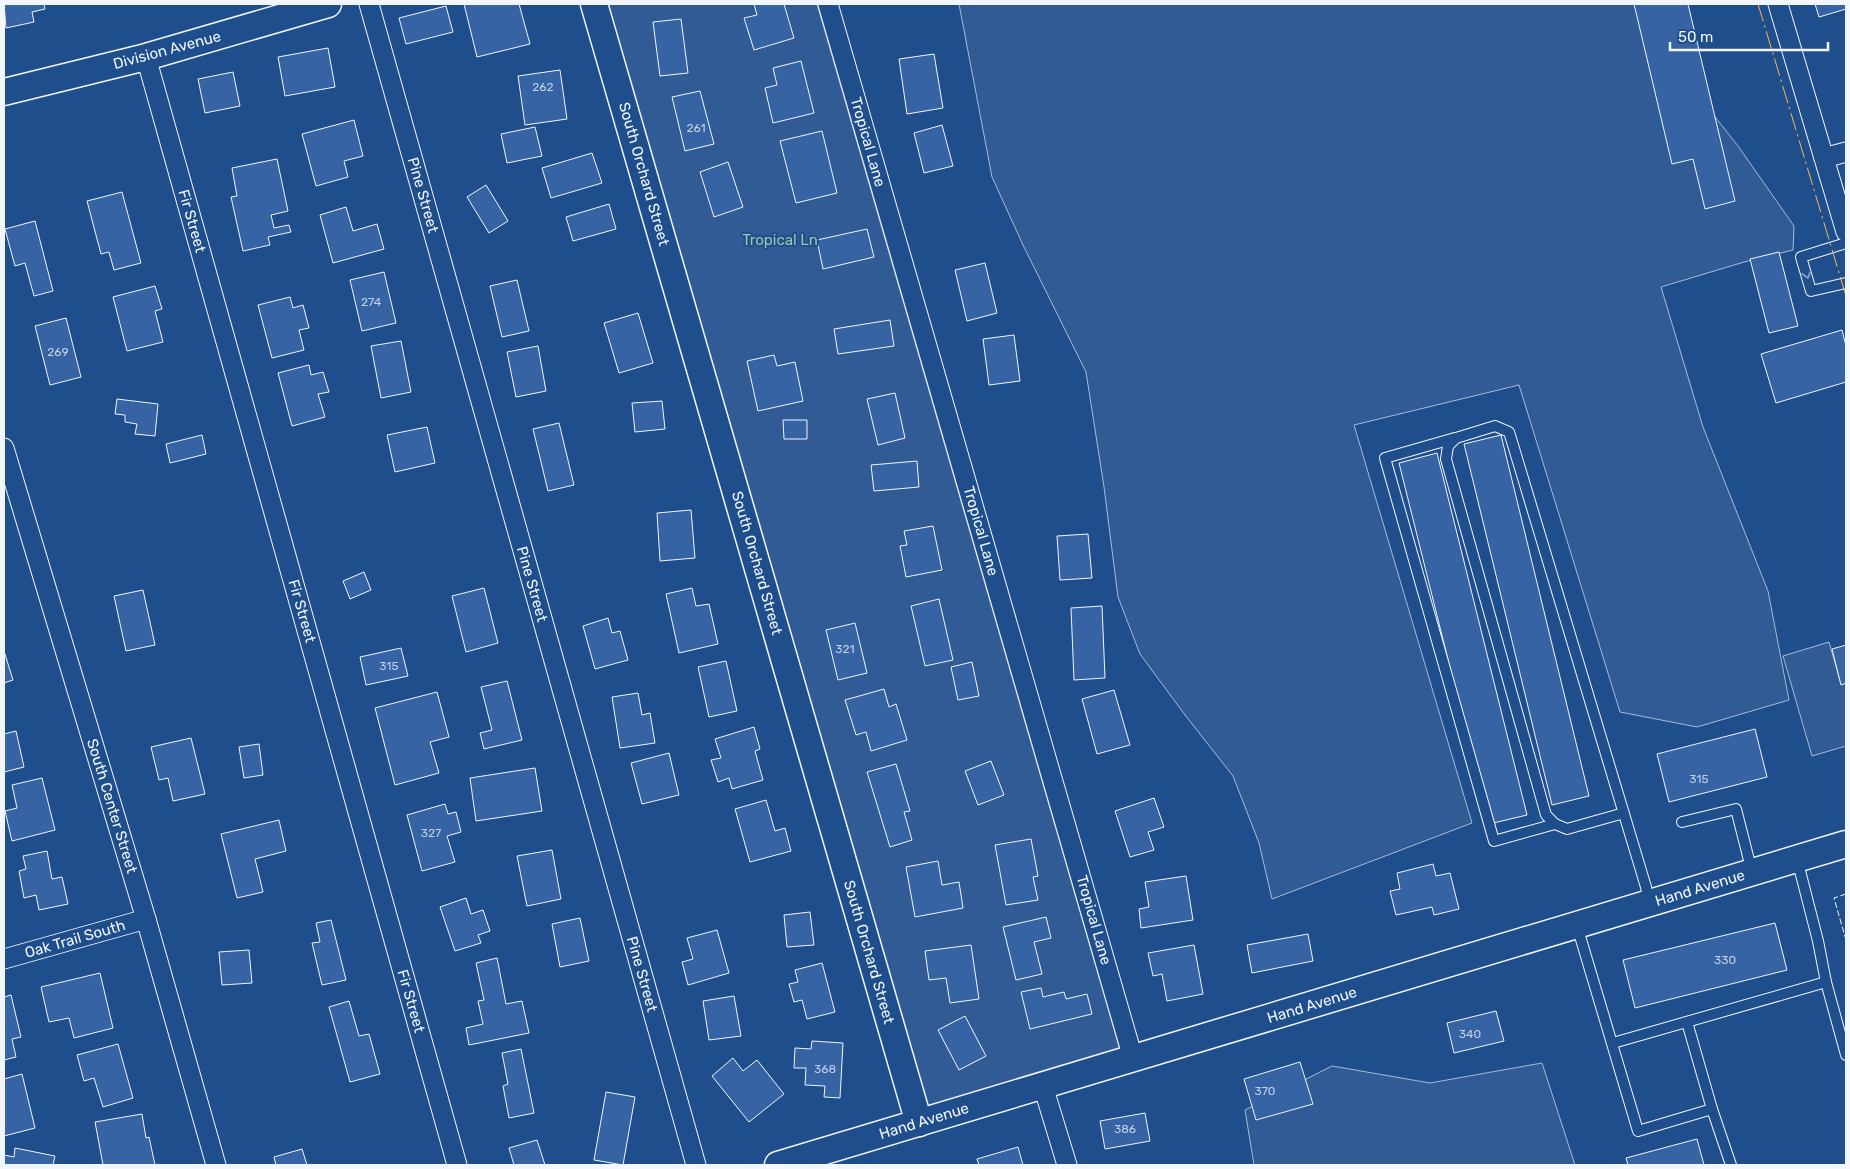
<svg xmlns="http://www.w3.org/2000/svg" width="1850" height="1169" font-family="Rubik,sans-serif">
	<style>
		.built { fill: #305b95; stroke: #a8bbd7 }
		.building { fill: #3563a3; stroke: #f2f6ff }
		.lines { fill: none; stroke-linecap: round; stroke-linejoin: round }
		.lane-casing { stroke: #f2f6ff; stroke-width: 12 }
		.street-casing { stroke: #f2f6ff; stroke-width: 21 }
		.secondary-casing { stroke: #f2f6ff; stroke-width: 29 }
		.lane { stroke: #1f4e8c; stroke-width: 10 }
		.street { stroke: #1f4e8c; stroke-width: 19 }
		.secondary { stroke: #1f4e8c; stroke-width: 26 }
		.fence { stroke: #f2f6ff; stroke-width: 1; stroke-dasharray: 6 2.5; stroke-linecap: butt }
		.power { stroke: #ffb74d; stroke-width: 1; stroke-dasharray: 18 4 2.5 4; stroke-linecap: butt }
		.oneway { stroke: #7e9ac0 }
		.labels { text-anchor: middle; stroke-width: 4; stroke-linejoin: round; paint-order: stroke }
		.number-label { font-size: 12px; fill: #c3d1e8 }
		.street-label { font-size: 15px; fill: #f2f6ff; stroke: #1f4e8c }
		.park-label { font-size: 15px; fill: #97c8a6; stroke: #1f4e8c }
	</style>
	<rect width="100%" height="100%" fill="#1f4e8c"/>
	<!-- built -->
	<g class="built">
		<path d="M606 4H817L1120 1050 926 1109Z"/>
		<path d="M959 4H1645L1656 42 1738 146 1794 226 1793 250 1744 262 1661 287 1703 427 1768 591 1789 700 1697 727 1620 712 1519 385 1354 425 1472 823 1272 899 1259 843 1233 776 1185 715 1140 654 1118 597 1104 487 1086 372 1023 245 992 177Z"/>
		<path d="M1829 642 1841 684 1846 683V746L1812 756 1783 656Z"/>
		<path d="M1542 1063 1575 1165H1254L1245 1110 1332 1066 1430 1083Z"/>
	</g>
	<!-- building -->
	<g class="building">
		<path d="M4 4H44L45 9 32 12 34 22 6 28Z"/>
		<path d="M464 4H519L530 44 477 57Z"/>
		<path d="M754 4H784L794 38 754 50 744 18 757 15Z"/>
		<path d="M1634 4H1688L1735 201 1705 209 1693 159 1672 164Z"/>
		<path d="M1815 4H1846V9L1819 17Z"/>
		<path d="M446 6 453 32 406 44 399 18Z"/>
		<path d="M681 19 688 73 660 76 653 22Z"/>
		<path d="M328 48 335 87 285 96 278 57Z"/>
		<path d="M934 54 943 108 907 114 899 59Z"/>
		<path d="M801 61 814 113 773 123 765 88 777 85 773 68Z"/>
		<path d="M560 70 567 119 525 125 518 76Z"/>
		<path d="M233 72 240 106 205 113 198 79Z"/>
		<path d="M700 91 714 144 685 151 672 97Z"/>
		<path d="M354 120 363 156 344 161 348 177 316 186 302 134Z"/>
		<path d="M942 125 953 166 924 173 914 133Z"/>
		<path d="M535 127 542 156 507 163 501 134Z"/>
		<path d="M822 131 837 193 796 203 780 141Z"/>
		<path d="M592 153 602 183 551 198 542 168Z"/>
		<path d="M277 159 288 211 271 215 274 228 289 225 291 232 268 237 270 245 243 251 231 197 237 196 232 168Z"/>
		<path d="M728 162 743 207 714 217 700 172Z"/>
		<path d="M486 185 508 221 489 233 467 197Z"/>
		<path d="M122 192 141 263 114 270 109 252 101 254 87 201Z"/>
		<path d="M609 204 616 229 573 241 566 217Z"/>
		<path d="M346 207 353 231 377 224 384 249 333 263 320 215Z"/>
		<path d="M35 221 53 291 34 296 25 263 15 266 5 229Z"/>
		<path d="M867 229 874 257 823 269 817 240Z"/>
		<path d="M1779 252 1798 326 1769 333 1750 259Z"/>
		<path d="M985 263 997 313 967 321 955 270Z"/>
		<path d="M384 272 396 323 362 331 350 280Z"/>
		<path d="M517 280 529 331 502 337 490 286Z"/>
		<path d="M155 286 162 309 155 311 163 342 127 351 113 297Z"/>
		<path d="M290 297 293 308 303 305 309 328 299 330 304 350 272 358 258 305Z"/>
		<path d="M638 313 653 363 619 373 604 323Z"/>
		<path d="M66 318 81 377 50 385 35 326Z"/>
		<path d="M890 320 894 346 838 354 834 329Z"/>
		<path d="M1842 330 1846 346V382L1776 403 1761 354Z"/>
		<path d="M1014 335 1020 381 989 385 983 339Z"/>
		<path d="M401 341 411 392 381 398 371 346Z"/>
		<path d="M538 346 546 391 516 397 507 352Z"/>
		<path d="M774 355 777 366 795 362 803 401 758 411 747 361Z"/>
		<path d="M309 365 311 375 323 372 329 392 318 394 325 417 292 426 278 373Z"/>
		<path d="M895 393 905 438 878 445 867 399Z"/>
		<path d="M117 399 158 404 155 436 135 434 137 424 125 422V415L115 414Z"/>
		<path d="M662 401 665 429 635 432 632 403Z"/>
		<path d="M783 420H807V439H784Z"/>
		<path d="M559 423 574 485 548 491 533 429Z"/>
		<path d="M427 427 435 463 395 472 387 435Z"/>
		<path d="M202 435 206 454 170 463 166 444Z"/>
		<path d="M1501 435 1589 796 1552 805 1464 444Z"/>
		<path d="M1437 453 1527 815 1489 824 1399 463Z"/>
		<path d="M917 461 919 487 874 491 871 465Z"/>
		<path d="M691 510 695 558 660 561 657 513Z"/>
		<path d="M933 526 942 570 906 577 900 546 907 545 904 531Z"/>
		<path d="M1088 534 1092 578 1060 580 1057 536Z"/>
		<path d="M364 572 371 590 350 599 343 581Z"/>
		<path d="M484 588 498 643 466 652 452 596Z"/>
		<path d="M692 588 696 606 709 604 718 644 679 653 666 594Z"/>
		<path d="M143 590 155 645 126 651 114 596Z"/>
		<path d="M939 599 953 660 925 666 911 606Z"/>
		<path d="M1102 606 1105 678 1074 680 1071 608Z"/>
		<path d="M608 618 612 633 620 631 628 660 595 669 583 626Z"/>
		<path d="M855 623 867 673 838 680 826 630Z"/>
		<path d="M1846 645V683L1841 685 1832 649Z"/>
		<path d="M401 648 408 676 366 685 360 657Z"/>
		<path d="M4 651 13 680 4 683Z"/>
		<path d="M726 661 737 711 709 717 698 667Z"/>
		<path d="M972 662 979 696 958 700 951 667Z"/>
		<path d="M507 681 522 740 484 749 480 733 492 730 481 687Z"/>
		<path d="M884 689 889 707 896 704 907 740 871 751 866 732 856 735 845 700Z"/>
		<path d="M1114 690 1130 745 1097 754 1082 699Z"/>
		<path d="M437 692 449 737 430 742 439 773 395 785 375 708Z"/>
		<path d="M638 693 642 715 650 713 655 743 620 748 612 697Z"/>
		<path d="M754 727 760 749 755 751 763 780 732 789 729 778 718 782 711 760 721 758 715 739Z"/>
		<path d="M1755 729 1767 777 1669 802 1657 754Z"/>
		<path d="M16 731 24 767 4 772V734Z"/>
		<path d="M191 738 205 794 173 801 168 778 159 780 151 747Z"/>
		<path d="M259 744 263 775 244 778 239 747Z"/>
		<path d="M669 753 679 795 642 804 631 763Z"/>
		<path d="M991 761 1004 795 978 805 965 771Z"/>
		<path d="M896 764 910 811 904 812 912 840 890 847 867 772Z"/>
		<path d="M535 768 542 811 476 821 470 778Z"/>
		<path d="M42 778 55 830 12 841 5 811 17 808 12 785Z"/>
		<path d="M1154 798 1164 827 1148 832 1154 850 1130 857 1115 811Z"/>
		<path d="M766 800 775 831 785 828 791 851 750 862 735 809Z"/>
		<path d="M445 804 448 814 456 812 461 832 447 836 455 862 422 871 407 815Z"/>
		<path d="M279 820 286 851 255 859 263 892 237 898 221 834Z"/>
		<path d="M1031 839 1038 876 1033 877 1038 900 1006 905 995 845Z"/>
		<path d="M552 850 561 899 527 906 517 856Z"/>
		<path d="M47 851 52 879 62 877 68 904 39 910 36 895 24 898 19 871 26 869 23 856Z"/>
		<path d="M938 861 942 885 959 882 963 908 915 917 906 867Z"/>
		<path d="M1433 864 1436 876 1450 873 1459 909 1434 915 1432 907 1396 915 1390 891 1400 889 1397 873Z"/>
		<path d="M1186 876 1193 920 1141 928 1139 909 1149 907 1145 882Z"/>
		<path d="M466 898 471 914 483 910 490 931 478 935 481 943 455 951 440 907Z"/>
		<path d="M810 912 814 945 787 947 784 915Z"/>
		<path d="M1046 917 1051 938 1034 942 1042 974 1016 980 1003 927Z"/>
		<path d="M580 918 589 961 560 967 552 924Z"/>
		<path d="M331 920 346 980 322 985 312 943 320 942 316 923Z"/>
		<path d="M1775 923 1787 970 1635 1008 1623 960Z"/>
		<path d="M717 930 729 973 688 985 682 962 693 959 687 938Z"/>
		<path d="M1308 934 1313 961 1252 973 1247 945Z"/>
		<path d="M971 945 979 999 950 1003 946 978 929 980 925 951Z"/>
		<path d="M1194 945 1203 994 1167 1001 1162 974 1153 976 1148 953Z"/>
		<path d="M249 950 252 983 222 985 219 952Z"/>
		<path d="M497 958 506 1004 522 1001 529 1033 469 1045 466 1028 483 1024 478 1001 484 1000 476 963Z"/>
		<path d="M822 963 835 1012 807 1019 802 1000 794 1002 789 984 798 982 795 970Z"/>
		<path d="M100 973 113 1028 74 1038 69 1018 49 1022 41 987Z"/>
		<path d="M1041 988 1043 997 1064 992 1066 999 1087 994 1092 1014 1030 1029 1021 992Z"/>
		<path d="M11 995 21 1037 12 1039 16 1057 4 1060V997Z"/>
		<path d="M734 996 741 1036 709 1040 703 1001Z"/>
		<path d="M349 1001 359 1036 369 1034 380 1074 350 1082 329 1007Z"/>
		<path d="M1496 1011 1504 1041 1454 1053 1447 1023Z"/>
		<path d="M965 1016 986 1056 959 1070 938 1030Z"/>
		<path d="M812 1041 843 1043 840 1098 824 1097 825 1086 805 1085 806 1068H794L795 1048 811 1049Z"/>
		<path d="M118 1044 133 1098 103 1107 94 1078 84 1081 77 1055Z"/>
		<path d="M521 1049 534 1113 509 1118 503 1086 508 1084 502 1053Z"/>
		<path d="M733 1058 743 1071 757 1060 784 1094 749 1122 712 1076Z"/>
		<path d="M1300 1062 1313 1104 1256 1120 1244 1079Z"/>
		<path d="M22 1074 35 1128 4 1136V1079Z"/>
		<path d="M606 1092 635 1097 623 1165 594 1160Z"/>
		<path d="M1145 1113 1150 1141 1105 1149 1100 1121Z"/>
		<path d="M142 1114 146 1138 149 1137 155 1165H103L95 1122Z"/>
		<path d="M1697 1139 1704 1165H1628L1626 1158Z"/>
		<path d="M537 1140 545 1165H514L509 1148Z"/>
		<path d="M1018 1147 1023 1165H979L977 1159Z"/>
		<path d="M15 1148 55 1156 53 1165H4V1155L14 1157Z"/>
		<path d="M302 1149 307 1165H276L274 1157Z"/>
	</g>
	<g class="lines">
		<!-- lane casing -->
		<g class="lane-casing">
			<g id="lane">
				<path d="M1846 243 1801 257 1811 291 1846 283"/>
				<path d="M1455 438 1385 458 1494 841 1555 824"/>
				<path d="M1624 813 1567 829 1555 824 1546 815 1446 459 1448 446 1456 438 1495 426 1509 432 1513 445 1646 887 1649 903"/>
				<path d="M1682 822 1736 809 1752 872"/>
				<path d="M1797 859 1818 941 1826 982 1846 1055"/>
				<path d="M1577 926 1638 1131 1712 1109 1731 1165"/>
				<path d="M1687 1022 1712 1109"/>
				<path d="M1613 1043 1826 982"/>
			</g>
		</g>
		<!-- street casing -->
		<g class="street-casing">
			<g id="street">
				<path d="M369 4 696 1165"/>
				<path d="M828 4 1133 1058"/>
				<path d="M1778 4 1846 232"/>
				<path d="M146 57 457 1165"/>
				<path d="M1824 158 1846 152"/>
				<path d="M4 448 146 919 216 1165"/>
				<path d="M4 959 146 919"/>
				<path d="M1043 1086 1067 1165"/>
			</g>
		</g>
		<!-- secondary casing -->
		<g class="secondary-casing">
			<g id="secondary">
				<path d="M594 4 919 1123"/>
				<path d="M4 92 146 57 328 4"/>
				<path d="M778 1165 1846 844"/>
			</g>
		</g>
		<!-- lane -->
		<use href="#lane" class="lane"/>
		<!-- street -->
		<use href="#street" class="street"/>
		<!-- secondary -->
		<use href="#secondary" class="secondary"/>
		<!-- fence -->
		<path class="fence" d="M1846 894 1834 898 1846 940"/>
		<!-- power -->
		<path class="power" d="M1758 4 1846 296"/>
	</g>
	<!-- one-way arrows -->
	<defs><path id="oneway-chevron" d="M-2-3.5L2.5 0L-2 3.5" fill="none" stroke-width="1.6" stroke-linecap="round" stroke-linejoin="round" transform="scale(1.25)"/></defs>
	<use class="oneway" href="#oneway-chevron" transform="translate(1807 275) rotate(73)"/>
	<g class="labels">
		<!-- number labels -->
		<g class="number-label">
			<text x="543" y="91">262</text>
			<text x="696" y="132">261</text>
			<text x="371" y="306">274</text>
			<text x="58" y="356">269</text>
			<text x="845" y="653">321</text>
			<text x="389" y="670">315</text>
			<text x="1699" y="783">315</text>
			<text x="431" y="837">327</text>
			<text x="1725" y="964">330</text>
			<text x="1470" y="1038">340</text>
			<text x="825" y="1073">368</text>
			<text x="1265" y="1095">370</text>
			<text x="1125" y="1133">386</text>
		</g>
		<!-- street labels -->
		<g class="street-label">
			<text transform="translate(167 50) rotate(-15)" y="5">Division Avenue</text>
			<text transform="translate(868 142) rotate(74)" y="5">Tropical Lane</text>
			<text transform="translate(644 174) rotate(74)" y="5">South Orchard Street</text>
			<text transform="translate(423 195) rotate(74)" y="5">Pine Street</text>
			<text transform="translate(192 221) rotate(74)" y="5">Fir Street</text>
			<text transform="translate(981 531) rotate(74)" y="5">Tropical Lane</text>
			<text transform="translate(757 563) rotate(74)" y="5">South Orchard Street</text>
			<text transform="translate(532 584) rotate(74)" y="5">Pine Street</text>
			<text transform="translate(302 611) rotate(74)" y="5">Fir Street</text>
			<text transform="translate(112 806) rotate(73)" y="5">South Center Street</text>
			<text transform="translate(1700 888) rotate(-17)" y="5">Hand Avenue</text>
			<text transform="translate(1094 920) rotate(74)" y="5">Tropical Lane</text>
			<text transform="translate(75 939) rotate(-16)" y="5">Oak Trail South</text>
			<text transform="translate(869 952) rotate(74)" y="5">South Orchard Street</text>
			<text transform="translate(642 974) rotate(74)" y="5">Pine Street</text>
			<text transform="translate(411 1001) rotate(74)" y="5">Fir Street</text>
			<text transform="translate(1312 1005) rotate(-17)" y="5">Hand Avenue</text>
			<text transform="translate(924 1121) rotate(-17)" y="5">Hand Avenue</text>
		</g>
		<!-- park labels -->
		<g class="park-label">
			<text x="780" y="245">Tropical Ln</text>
		</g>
	</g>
	<!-- border -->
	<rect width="1850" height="1169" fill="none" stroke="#f2f6ff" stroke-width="10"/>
	<!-- scale -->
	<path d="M1670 42v8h158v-8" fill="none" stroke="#f2f6ff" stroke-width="2.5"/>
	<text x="1678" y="42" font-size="15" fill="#f2f6ff" stroke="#1f4e8c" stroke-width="4" paint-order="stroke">50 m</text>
</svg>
